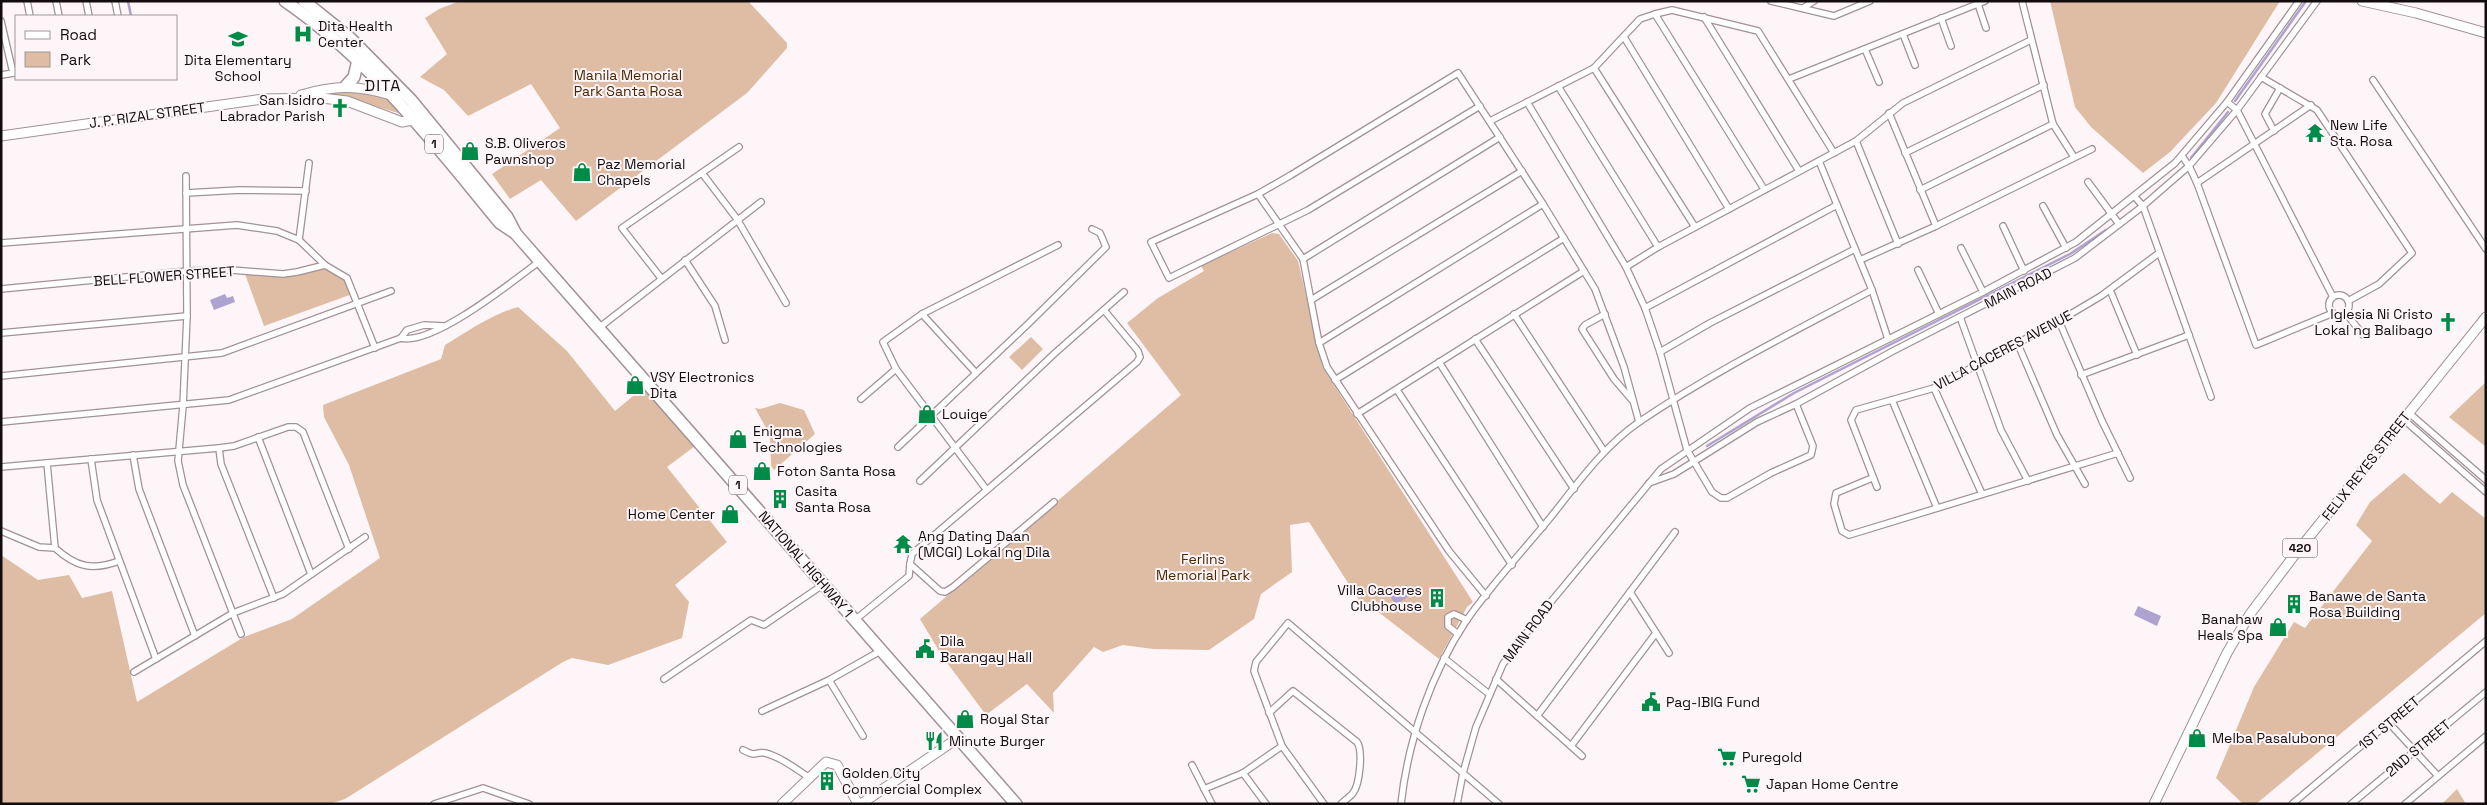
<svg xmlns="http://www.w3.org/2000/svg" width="2487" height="805" font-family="'Space Grotesk',sans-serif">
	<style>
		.green { fill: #debda4 }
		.water { fill: #aea3d0 }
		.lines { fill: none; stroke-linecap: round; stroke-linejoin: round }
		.stream { stroke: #aea3d0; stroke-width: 2.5 }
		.street-casing { stroke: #a29196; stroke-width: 8 }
		.secondary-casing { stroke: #a29196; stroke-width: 11 }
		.primary-casing { stroke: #a29196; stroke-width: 11 }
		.highway-casing { stroke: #a29196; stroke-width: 14 }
		.street { stroke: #fff; stroke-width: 5.5 }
		.secondary { stroke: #fff; stroke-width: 9 }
		.primary { stroke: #fff; stroke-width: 9 }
		.highway { stroke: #fff; stroke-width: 11 }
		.labels { text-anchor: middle; stroke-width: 4; stroke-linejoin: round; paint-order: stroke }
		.shield { fill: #fdf5f7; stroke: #585254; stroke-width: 1 }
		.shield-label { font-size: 12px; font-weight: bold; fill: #120c0e }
		.poi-label { font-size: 14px; fill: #120c0e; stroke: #fdf5f7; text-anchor: start }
		.park-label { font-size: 14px; fill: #4c2600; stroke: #fdf5f7 }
		.street-label { font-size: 14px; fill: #120c0e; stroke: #fdf5f7 }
		.quarter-label { font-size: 16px; letter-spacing: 1px; fill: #120c0e; stroke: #fdf5f7 }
	</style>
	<rect width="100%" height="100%" fill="#fdf5f7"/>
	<!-- green -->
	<g class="green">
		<path d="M460 1H748L787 43V48L747 93 576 221 541 180 510 199 492 174 560 128 531 84 468 116 444 90 420 77 447 54 425 18 439 9Z"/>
		<path d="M2050 1H2280L2216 103 2170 152 2143 173 2091 127 2075 107Z"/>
		<path d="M329 89 386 96 405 115 354 100 323 95Z"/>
		<path d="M1272 233 1279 234 1298 261 1323 368 1473 602 1467 607 1439 659 1368 604 1359 600 1309 522 1290 525 1292 572 1261 594 1254 619 1209 650 1153 649 1123 645 1103 652 1094 647 1053 693 1054 713 1027 684 986 715 942 656 920 619 1181 395 1127 323 1158 298 1204 271 1201 266Z"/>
		<path d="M326 267 338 271 355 293 264 326 245 274 285 273Z"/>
		<path d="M518 307 567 351 615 411 644 387 695 446 667 467 727 542 675 585 689 602 682 638 608 665 572 658 563 662 345 799 330 804H1V555L38 580 69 575 82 598 112 591 137 702 244 637 292 619 380 558 349 465 324 417 323 405 441 359 445 345C468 331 492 314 518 307Z"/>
		<path d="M1031 337 1043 349 1022 370 1009 357Z"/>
		<path d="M2486 382V447L2449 417Z"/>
		<path d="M780 403 804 410 815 434 774 470 771 466 770 435 755 408 760 409Z"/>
		<path d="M2404 473 2440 504 2452 492 2486 519V613L2256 804H2243L2216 778 2254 687 2294 622 2305 628 2372 541 2356 525 2370 502Z"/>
		<path d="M2457 789 2466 804H2442Z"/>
	</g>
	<!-- water -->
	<g class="water">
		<path d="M225 294 227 298 233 296 235 302 214 310 210 300Z"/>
		<path d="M1407 585 1413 593 1396 605 1390 596Z"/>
		<path d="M2138 606 2161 616 2157 626 2134 615Z"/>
	</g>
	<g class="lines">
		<!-- stream -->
		<g class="stream">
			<path d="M128 1 131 16"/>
			<path d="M2235 101 2306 1"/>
			<path d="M2191 158 2228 112"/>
			<path d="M1707 446 1794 393 2070 254 2106 230"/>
		</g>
		<!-- street casing -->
		<g class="street-casing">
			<g id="street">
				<path d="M27 1 30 16"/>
				<path d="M56 1 59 16"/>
				<path d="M86 1 89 16"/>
				<path d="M115 1 118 16"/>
				<path d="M1771 1 1834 16 1870 1"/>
				<path d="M2022 1 2053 124 2074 157"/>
				<path d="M1978 4 1986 28"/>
				<path d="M1803 8 1814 1"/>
				<path d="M1655 14 1764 189"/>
				<path d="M1704 17 1799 171"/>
				<path d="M1941 18 1951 46"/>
				<path d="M1 21 13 73"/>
				<path d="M1903 34 1915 65"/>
				<path d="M1624 37 1729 209"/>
				<path d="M1865 49 1879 82"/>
				<path d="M1594 68 1695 227"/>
				<path d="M1 75 14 73"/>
				<path d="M2261 77 2317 110 2412 253 2379 284 2348 301"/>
				<path d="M1789 79 1985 1"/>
				<path d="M2373 80 2486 249"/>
				<path d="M1558 86 1658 247"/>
				<path d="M1527 102 1626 267 1645 308 1660 352 1687 450 1712 492 1721 498H1727L1771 473 1811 455 1813 446 1796 404"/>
				<path d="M2227 102 2237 110 2333 297"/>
				<path d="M1480 106 1308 210 1169 278 1151 242 1258 194 1291 175 1458 73 1543 204 1595 289 1624 367 1639 422"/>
				<path d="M1889 113 1936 226"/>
				<path d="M1490 121 1594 68 1640 19 1655 14 1672 10 1758 31 1834 153"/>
				<path d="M2274 131 2265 114 2280 88"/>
				<path d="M1856 141 1898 244"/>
				<path d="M1905 153 2044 85"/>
				<path d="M2182 156 2189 166 2197 183 2256 345 2333 313"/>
				<path d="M1819 161 1872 290 1888 339"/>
				<path d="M309 163 299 240 325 265 347 278 375 348"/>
				<path d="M702 173 737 219 786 303"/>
				<path d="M186 176 187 316 183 406 178 461 183 485 241 634"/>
				<path d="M2088 182 2119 224"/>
				<path d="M2197 183 2311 105"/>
				<path d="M1920 190 2053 124"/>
				<path d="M186 193 240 190 306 191"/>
				<path d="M1258 194 1303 259 1319 343 1327 367 1449 551 1486 596"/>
				<path d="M2135 197 2143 206 2211 397"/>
				<path d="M2043 206 2066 248"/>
				<path d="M2003 226 2024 271"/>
				<path d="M1 243 237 225 277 231 299 240"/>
				<path d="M1961 248 1983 292"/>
				<path d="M1303 259 1500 137"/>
				<path d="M685 260 715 306 725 340"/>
				<path d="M1860 260 1936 226 2092 149"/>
				<path d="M1626 267 1658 247 1856 141 1903 103 2031 40"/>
				<path d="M1918 270 1939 314"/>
				<path d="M661 278 622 228 739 147"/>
				<path d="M1 289 188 271 231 270 283 274 297 272 325 265"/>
				<path d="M2110 290 2137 355"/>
				<circle cx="2339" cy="305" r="10"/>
				<path d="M1311 300 1522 171"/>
				<path d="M1645 308 1837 205"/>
				<path d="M2345 312 2363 335"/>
				<path d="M922 314 976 373"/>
				<path d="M1514 314 1604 451"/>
				<path d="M1605 314 1585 325 1582 329 1614 379 1632 400"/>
				<path d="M1960 317 2001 430 2028 481"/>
				<path d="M2059 321 2102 421 2130 478"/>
				<path d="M600 327 761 202"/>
				<path d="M1 333 187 316"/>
				<path d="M401 338 407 330 424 325 444 326"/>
				<path d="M1475 339 1574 489"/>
				<path d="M2017 342 2057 435 2085 484"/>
				<path d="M1319 343 1543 204"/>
				<path d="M1660 352 1710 323 1855 249"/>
				<path d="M1439 362 1543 527"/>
				<path d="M2081 375 2189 335"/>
				<path d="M1 376 222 353 391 291"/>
				<path d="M1335 380 1564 238"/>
				<path d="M1934 388 1982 494"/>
				<path d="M1397 390 1512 565"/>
				<path d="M861 399 896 369"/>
				<path d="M1892 400 1937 508"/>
				<path d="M2408 412 2486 480"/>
				<path d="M1357 414 1584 271"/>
				<path d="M2403 419 2486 492"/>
				<path d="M1 422 229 400 401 338C433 346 513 281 540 261"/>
				<path d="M258 437 311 574"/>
				<path d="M898 447 1028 324 1106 247 1100 233 1092 229"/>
				<path d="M219 448 221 464 274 598"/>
				<path d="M133 455 139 489 195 636"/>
				<path d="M91 459 97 500 156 659"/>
				<path d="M47 463 55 548C76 567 92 571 119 561"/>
				<path d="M1 467 219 448 234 446 288 427H296L303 432 349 549"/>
				<path d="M1872 478 1836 493 1834 504 1842 531 1849 535 2118 453"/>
				<path d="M920 481 1055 353 1124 292"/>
				<path d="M1649 483 1674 474 1757 422 1796 404 1893 351 2075 258 2143 206 2189 166 2237 110 2317 1"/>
				<path d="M1877 487 1851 420 1856 410 1934 388 2059 321 2101 296 2159 253"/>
				<path d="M986 489 896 369 883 342 922 314 1058 245"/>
				<path d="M1054 502 953 587 945 592 940 591 910 564 912 554 1137 362 1140 357 1138 351 1104 310"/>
				<path d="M1 531 39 547 55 548"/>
				<path d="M1630 592 1669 653"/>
				<path d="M855 620 909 576 910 564"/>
				<path d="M1458 634 1448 626V617L1454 614 1467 620"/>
				<path d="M1444 658 1489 694"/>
				<path d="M134 672 233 613 283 594 365 537"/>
				<path d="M664 679 751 620 764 625 824 584"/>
				<path d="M1496 679 1582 756"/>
				<path d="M829 680 863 736"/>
				<path d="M762 711 829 680 882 650"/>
				<path d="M1269 713 1293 691 1357 742C1363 750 1360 784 1353 793 1350 797 1345 800 1341 804"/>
				<path d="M1537 716 1675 532"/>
				<path d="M2389 723 2438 776"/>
				<path d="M1571 746 1656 633"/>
				<path d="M743 750C758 758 754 751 765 753 781 757 796 769 810 778"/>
				<path d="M1192 765 1212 804"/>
				<path d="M1243 773 1266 804"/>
				<path d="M1204 789 1243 773 1282 746"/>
				<path d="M434 804 483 788 529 804"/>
				<path d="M1324 804 1282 746 1254 671 1256 662 1288 623 1499 804"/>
				<path d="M1401 804C1408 740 1431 674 1466 621 1491 585 1522 552 1550 518 1577 484 1603 447 1639 422 1713 372 1793 332 1872 290"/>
				<path d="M1457 804 1463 773 1476 727 1503 664 1540 615 1661 469 1750 408 1983 292 2076 242 2175 163 2227 102 2299 1"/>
				<path d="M2292 804 2486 641"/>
				<path d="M2351 804 2486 692"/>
				<path d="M2405 804 2486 736"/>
			</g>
		</g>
		<!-- secondary casing -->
		<g class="secondary-casing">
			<g id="secondary">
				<path d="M2362 1 2416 13 2486 33"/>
				<path d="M301 95C335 85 357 85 391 95"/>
				<path d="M1 136 263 99 322 98 347 101 402 122 418 119"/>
				<path d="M782 804 826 762 837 765 858 804"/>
				<path d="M861 804 958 738"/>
			</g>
		</g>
		<!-- primary casing -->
		<g class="primary-casing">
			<path id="primary" d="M2154 804 2227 653 2250 614 2293 557 2486 317"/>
		</g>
		<!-- highway casing -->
		<g class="highway-casing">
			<g id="highway">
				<path d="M285 1C371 60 434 143 500 223L515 233"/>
				<path d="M304 1 350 38 411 100 507 217 516 234 1016 804"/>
				<path d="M346 86 354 77 358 60"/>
			</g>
		</g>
		<!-- street -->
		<use href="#street" class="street"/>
		<!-- secondary -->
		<use href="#secondary" class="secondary"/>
		<!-- primary -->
		<use href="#primary" class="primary"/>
		<!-- highway -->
		<use href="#highway" class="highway"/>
	</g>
	<!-- icons -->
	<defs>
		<g id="hospital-bare" transform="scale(1.5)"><path d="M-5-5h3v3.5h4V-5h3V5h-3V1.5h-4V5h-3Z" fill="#008b49" stroke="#fdf5f7" stroke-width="2.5" paint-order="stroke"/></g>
		<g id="school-bare" transform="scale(1.5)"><path d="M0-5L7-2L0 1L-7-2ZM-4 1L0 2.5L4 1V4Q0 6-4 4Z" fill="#008b49" stroke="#fdf5f7" stroke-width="2.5" paint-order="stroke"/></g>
		<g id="church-bare" transform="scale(1.5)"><path d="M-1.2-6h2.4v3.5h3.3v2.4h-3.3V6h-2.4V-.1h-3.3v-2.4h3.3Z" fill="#008b49" stroke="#fdf5f7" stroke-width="2.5" paint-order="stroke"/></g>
		<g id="temple-bare" transform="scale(1.5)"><path d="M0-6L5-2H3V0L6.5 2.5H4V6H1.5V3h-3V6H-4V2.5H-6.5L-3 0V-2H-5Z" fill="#008b49" stroke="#fdf5f7" stroke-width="2.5" paint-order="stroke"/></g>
		<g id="shop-bare" transform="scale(1.5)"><path d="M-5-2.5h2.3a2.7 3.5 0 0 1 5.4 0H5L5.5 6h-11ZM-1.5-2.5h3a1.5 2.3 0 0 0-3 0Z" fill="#008b49" stroke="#fdf5f7" stroke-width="2.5" paint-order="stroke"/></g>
		<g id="building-bare" transform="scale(1.5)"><path d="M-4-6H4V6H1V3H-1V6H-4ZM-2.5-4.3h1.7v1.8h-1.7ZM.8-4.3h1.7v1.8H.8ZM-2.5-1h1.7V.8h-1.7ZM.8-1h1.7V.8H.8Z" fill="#008b49" stroke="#fdf5f7" stroke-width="2.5" paint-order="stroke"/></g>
		<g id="civic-bare" transform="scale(1.5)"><path d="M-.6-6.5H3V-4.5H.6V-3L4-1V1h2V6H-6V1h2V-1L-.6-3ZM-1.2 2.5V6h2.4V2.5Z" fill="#008b49" stroke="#fdf5f7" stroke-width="2.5" paint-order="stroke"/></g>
		<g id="restaurant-bare" transform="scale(1.5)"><path d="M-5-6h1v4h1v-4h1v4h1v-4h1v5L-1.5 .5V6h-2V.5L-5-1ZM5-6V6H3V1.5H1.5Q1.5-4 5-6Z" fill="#008b49" stroke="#fdf5f7" stroke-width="2.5" paint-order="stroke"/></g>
		<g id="supermarket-bare" transform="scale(1.5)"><path d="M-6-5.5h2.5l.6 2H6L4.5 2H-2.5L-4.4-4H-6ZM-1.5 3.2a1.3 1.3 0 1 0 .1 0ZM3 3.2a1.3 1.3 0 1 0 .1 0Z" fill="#008b49" stroke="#fdf5f7" stroke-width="2.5" paint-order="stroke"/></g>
	</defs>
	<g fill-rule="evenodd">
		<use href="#hospital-bare" x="303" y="34"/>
		<use href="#school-bare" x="238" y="39"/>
		<use href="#church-bare" x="340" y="108"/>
		<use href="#temple-bare" x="2315" y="133"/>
		<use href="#shop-bare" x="470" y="151"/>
		<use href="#shop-bare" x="582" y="172"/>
		<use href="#church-bare" x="2448" y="322"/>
		<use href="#shop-bare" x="635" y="385"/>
		<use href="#shop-bare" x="927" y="414"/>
		<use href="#shop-bare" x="738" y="439"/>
		<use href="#shop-bare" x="762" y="471"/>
		<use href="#building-bare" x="780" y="499"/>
		<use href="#shop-bare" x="730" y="514"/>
		<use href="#temple-bare" x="903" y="544"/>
		<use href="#building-bare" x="1437" y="598"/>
		<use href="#building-bare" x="2294" y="604"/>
		<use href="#shop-bare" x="2278" y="627"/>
		<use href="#civic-bare" x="925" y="649"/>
		<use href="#civic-bare" x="1651" y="702"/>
		<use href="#shop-bare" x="965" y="719"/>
		<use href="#shop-bare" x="2197" y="738"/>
		<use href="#restaurant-bare" x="934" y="741"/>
		<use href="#supermarket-bare" x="1727" y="757"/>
		<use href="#building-bare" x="827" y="781"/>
		<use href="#supermarket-bare" x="1751" y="784"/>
	</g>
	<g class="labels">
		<!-- shield labels -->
		<g class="shield">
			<rect x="425" y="134.5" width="18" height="19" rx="4"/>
			<rect x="729" y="475.5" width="18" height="19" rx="4"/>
			<rect x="2282.5" y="538.5" width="35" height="19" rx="4"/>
		</g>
		<g class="shield-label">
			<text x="434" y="148">1</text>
			<text x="738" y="489">1</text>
			<text x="2300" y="552">420</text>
		</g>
		<!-- poi labels -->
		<g class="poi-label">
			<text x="318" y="31">Dita Health<tspan x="318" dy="16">Center</tspan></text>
			<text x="238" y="65" text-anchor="middle">Dita Elementary<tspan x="238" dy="16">School</tspan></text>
			<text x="325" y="105" text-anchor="end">San Isidro<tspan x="325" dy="16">Labrador Parish</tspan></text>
			<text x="2330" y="130">New Life<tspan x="2330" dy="16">Sta. Rosa</tspan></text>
			<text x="485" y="148">S.B. Oliveros<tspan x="485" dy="16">Pawnshop</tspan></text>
			<text x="597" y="169">Paz Memorial<tspan x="597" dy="16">Chapels</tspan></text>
			<text x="2433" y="319" text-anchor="end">Iglesia Ni Cristo<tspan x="2433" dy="16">Lokal ng Balibago</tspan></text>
			<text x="650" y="382">VSY Electronics<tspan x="650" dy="16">Dita</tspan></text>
			<text x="942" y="419">Louige</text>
			<text x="753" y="436">Enigma<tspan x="753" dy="16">Technologies</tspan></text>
			<text x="777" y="476">Foton Santa Rosa</text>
			<text x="795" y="496">Casita<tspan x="795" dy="16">Santa Rosa</tspan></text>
			<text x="715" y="519" text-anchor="end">Home Center</text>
			<text x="918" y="541">Ang Dating Daan<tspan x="918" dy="16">(MCGI) Lokal ng Dila</tspan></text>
			<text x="1422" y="595" text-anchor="end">Villa Caceres<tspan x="1422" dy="16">Clubhouse</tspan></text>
			<text x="2309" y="601">Banawe de Santa<tspan x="2309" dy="16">Rosa Building</tspan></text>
			<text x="2263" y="624" text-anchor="end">Banahaw<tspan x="2263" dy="16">Heals Spa</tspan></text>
			<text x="940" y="646">Dila<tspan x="940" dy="16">Barangay Hall</tspan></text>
			<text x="1666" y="707">Pag-IBIG Fund</text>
			<text x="980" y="724">Royal Star</text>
			<text x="2212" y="743">Melba Pasalubong</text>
			<text x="949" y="746">Minute Burger</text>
			<text x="1742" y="762">Puregold</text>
			<text x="842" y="778">Golden City<tspan x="842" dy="16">Commercial Complex</tspan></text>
			<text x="1766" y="789">Japan Home Centre</text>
		</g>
		<!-- park labels -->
		<g class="park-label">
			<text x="628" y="80">Manila Memorial<tspan x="628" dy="16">Park Santa Rosa</tspan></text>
			<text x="1203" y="564">Ferlins<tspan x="1203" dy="16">Memorial Park</tspan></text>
		</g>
		<!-- street labels -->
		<g class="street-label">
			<text transform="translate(147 115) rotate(-8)" y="5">J. P. RIZAL STREET</text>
			<text transform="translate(164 276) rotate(-4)" y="5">BELL FLOWER STREET</text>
			<text transform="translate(2018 288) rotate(-27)" y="5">MAIN ROAD</text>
			<text transform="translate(2003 350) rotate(-28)" y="5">VILLA CACERES AVENUE</text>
			<text transform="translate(2366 466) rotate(-52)" y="5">FELIX REYES STREET</text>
			<text transform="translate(806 564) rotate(49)" y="5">NATIONAL HIGHWAY 1</text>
			<text transform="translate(1528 631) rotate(-53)" y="5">MAIN ROAD</text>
			<text transform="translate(2389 723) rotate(-40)" y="5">1ST STREET</text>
			<text transform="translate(2418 748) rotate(-40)" y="5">2ND STREET</text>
		</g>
		<!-- quarter labels -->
		<g class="quarter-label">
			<text x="383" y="91">DITA</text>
		</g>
	</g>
	<!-- border -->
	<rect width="2487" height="805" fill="none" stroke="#120c0e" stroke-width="5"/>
	<!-- legend -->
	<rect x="15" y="15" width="162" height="65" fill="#fdf5f7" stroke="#9f989a"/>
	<rect x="25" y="31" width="25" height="8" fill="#ffffff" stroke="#9f989a"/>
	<text x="60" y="40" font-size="15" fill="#120c0e">Road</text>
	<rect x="25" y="52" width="25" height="15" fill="#debda4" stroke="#9f989a"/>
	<text x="60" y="65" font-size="15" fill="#120c0e">Park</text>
</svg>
